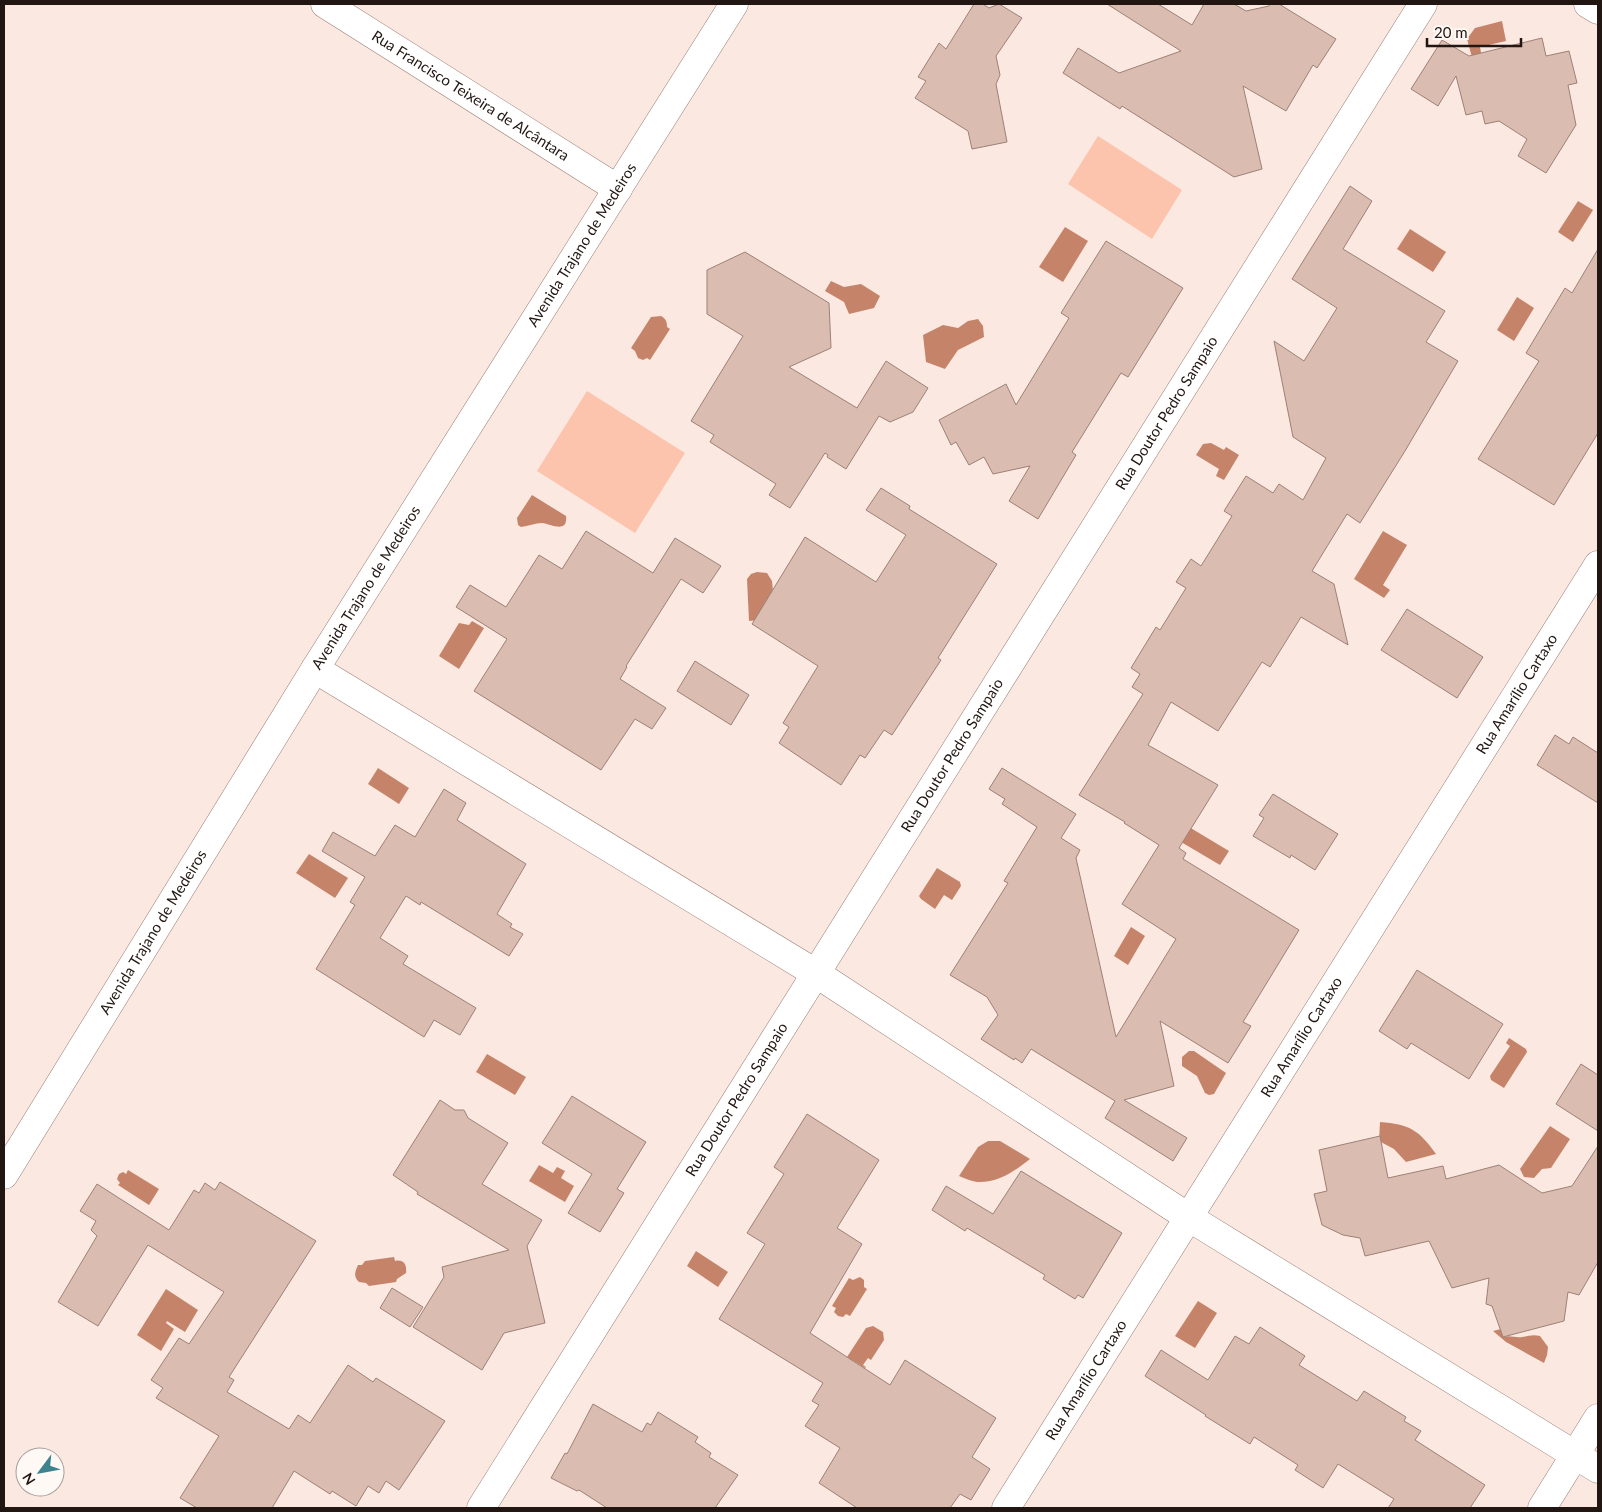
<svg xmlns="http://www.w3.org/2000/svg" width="1602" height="1512" font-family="Lato,sans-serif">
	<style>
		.green { fill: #fdc4ad }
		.water { fill: #c58469 }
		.building { fill: #dabcb0; stroke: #9d8176 }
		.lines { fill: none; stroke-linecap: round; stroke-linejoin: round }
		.minor-casing { stroke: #9c8074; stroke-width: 29 }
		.minor { stroke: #fff; stroke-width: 28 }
		.labels { text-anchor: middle; stroke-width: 4.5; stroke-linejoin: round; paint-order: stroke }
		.street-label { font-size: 15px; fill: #211612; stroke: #fff9f6 }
	</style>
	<rect width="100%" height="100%" fill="#fbe8e1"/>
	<!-- green -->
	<g class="green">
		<path d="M1098 136 1182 190 1152 239 1068 184Z"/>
		<path d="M587 391 685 453 635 533 537 471Z"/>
	</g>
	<!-- water -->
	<g class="water">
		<path d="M1502 21 1506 41 1480 47 1482 58 1473 61 1467 39 1475 28Z"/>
		<path d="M1578 201 1593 210 1573 242 1558 232Z"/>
		<path d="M1065 227 1088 241 1063 282 1039 267Z"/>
		<path d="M1410 229 1446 252 1433 272 1397 249Z"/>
		<path d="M831 281 844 287 861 284 880 296 874 308 849 314 844 302 825 291Z"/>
		<path d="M1517 297 1534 308 1514 341 1497 330Z"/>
		<path d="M661 316C666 319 667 321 667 327L670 329 650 360 647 358 643 360 638 358 635 351 631 348 651 317Z"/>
		<path d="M978 319 983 326 984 337 958 350 945 369 926 362 923 335 943 325 958 328 968 321Z"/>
		<path d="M1211 443 1224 450 1226 447 1239 455 1224 480 1216 476 1219 469 1196 455 1203 444Z"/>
		<path d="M532 495 566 516C568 534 551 524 542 523 535 523 528 526 521 527L518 525 517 518Z"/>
		<path d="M1383 531 1407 545 1383 585 1390 590 1384 598 1354 579Z"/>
		<path d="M757 572 767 573 772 581 774 601 787 617 749 621 747 579 751 574Z"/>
		<path d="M472 621 484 628 459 669 439 656 459 623 469 625Z"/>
		<path d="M378 768 409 788 399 804 368 784Z"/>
		<path d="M1184 824 1229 851 1220 865 1176 839Z"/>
		<path d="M309 854 348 878 335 898 296 873Z"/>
		<path d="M937 868 960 882 961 886 952 900 944 895 935 909 921 899 919 896Z"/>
		<path d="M1131 927 1145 936 1128 965 1114 956Z"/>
		<path d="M1509 1038 1526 1049 1527 1052 1504 1088 1491 1080 1490 1076 1510 1046 1506 1043Z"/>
		<path d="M1189 1051H1194L1226 1073 1214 1094 1209 1095 1205 1093 1197 1076 1182 1066V1057Z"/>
		<path d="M487 1054 526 1077 515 1095 476 1072Z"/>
		<path d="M1380 1122C1409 1124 1419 1130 1436 1154L1406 1162 1394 1149 1379 1141Z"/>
		<path d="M1550 1126 1570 1139 1551 1168 1542 1169 1534 1178 1524 1177 1520 1169Z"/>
		<path d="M988 1141H1000L1030 1159C1015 1171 998 1183 977 1182 971 1181 964 1178 959 1176L978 1147Z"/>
		<path d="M539 1165 553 1173 557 1167 565 1171 561 1178 574 1186 565 1202 529 1181Z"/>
		<path d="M128 1170 159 1189 149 1205 118 1185 120 1183 117 1179 119 1174 123 1172 126 1174Z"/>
		<path d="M696 1251 728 1272 718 1287 687 1266Z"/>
		<path d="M394 1257 395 1261C404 1259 407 1265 406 1273L397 1279 396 1282 369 1286 366 1283 359 1282C353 1276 355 1272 358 1265H362L365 1261Z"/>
		<path d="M860 1277 864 1280V1287L867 1289 850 1316 846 1314 843 1317 838 1316 834 1312 836 1308 832 1306 849 1278 853 1280Z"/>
		<path d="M166 1289 198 1310 185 1332 167 1321 166 1323 174 1329 161 1351 137 1335Z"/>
		<path d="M1198 1301 1217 1313 1195 1348 1175 1336Z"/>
		<path d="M873 1326 883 1332 884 1340 871 1360 868 1358 863 1365 866 1367 865 1368 847 1357 866 1328Z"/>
		<path d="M1501 1329 1504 1337C1510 1335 1515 1338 1522 1337 1528 1336 1533 1334 1540 1336L1548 1347 1547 1355 1544 1363 1506 1342 1493 1331Z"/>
	</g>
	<!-- building -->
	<g class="building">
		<path d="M974 4H983L989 8 999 4 1022 18 996 56 1000 75 996 84 1007 142 972 149 968 131 915 98 926 81 918 77 939 43 946 49Z"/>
		<path d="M1107 4H1158L1192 25 1204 4H1234L1246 11 1269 6 1270 4H1279L1336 39 1317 68 1313 65 1286 111 1243 86 1262 169 1234 177 1122 106 1120 109 1063 73 1078 48 1119 73 1181 51Z"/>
		<path d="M1542 38 1546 56 1569 51 1577 83 1568 85 1576 125 1546 173 1518 156 1527 139 1499 121 1485 124 1482 111 1466 115 1456 76 1438 106 1411 89 1442 40 1469 56Z"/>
		<path d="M1350 186 1372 201 1343 249 1445 311 1426 342 1458 361 1405 451 1360 523 1347 514 1312 571 1334 584 1348 645 1301 617 1270 667 1262 662 1218 731 1171 702 1148 745 1218 785 1179 848 1186 853 1183 859 1299 930 1243 1022 1251 1026 1228 1063 1160 1021 1174 1086 1124 1100 1187 1138 1173 1161 1105 1118 1115 1101 1031 1049 1022 1063 1015 1058 1014 1060 981 1039 998 1015 987 997 950 975 1008 883 1004 881 1037 827 1002 804 1005 799 989 789 1002 768 1076 814 1061 838 1080 850 1076 858 1116 1037 1176 939 1122 904 1159 845 1124 823 1125 822 1079 795 1143 694 1132 687 1140 674 1131 668 1156 627 1160 630 1186 588 1176 582 1191 559 1201 566 1232 516 1224 511 1246 476 1273 493 1279 484 1303 500 1326 458 1293 437 1274 341 1304 361 1337 308 1292 279Z"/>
		<path d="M1106 241 1183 288 1128 377 1121 373 1072 452 1076 455 1038 519 1009 501 1030 466 993 474 984 457 969 465 956 442 951 445 939 420 1006 384 1016 405 1069 318 1061 313Z"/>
		<path d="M1598 249V433L1554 505 1478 459 1539 361 1526 353 1565 288 1572 293Z"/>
		<path d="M745 252 829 303 831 348 789 367 857 408 886 361 928 388 913 412 890 422 879 416 846 469 827 457 828 455 825 453 790 508 769 495 776 484 710 442 714 435 691 421 743 336 707 314V270Z"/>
		<path d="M881 488 910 506 909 509 997 564 938 658 941 660 892 735 884 730 865 758 860 755 841 785 779 743 789 727 783 723 818 666 752 624 805 537 876 582 906 535 866 510Z"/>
		<path d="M586 531 653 573 675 538 721 566 703 593 681 579 626 666 627 667 620 679 666 708 652 729 635 719 601 770 474 691 507 639 456 607 470 585 506 607 539 555 562 569Z"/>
		<path d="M1407 609 1483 657 1457 698 1381 650Z"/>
		<path d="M695 661 749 695 731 725 677 691Z"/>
		<path d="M1555 735 1569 744 1573 737 1598 753V803L1537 765Z"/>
		<path d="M444 789 466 803 457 820 526 864 497 914 512 924 510 927 523 934 509 956 421 902 420 905 406 896 380 938 408 956 403 964 476 1008 460 1035 434 1020 424 1037 316 969 355 905 350 902 365 877 322 851 333 832 375 856 395 825 415 837Z"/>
		<path d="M1273 794 1338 834 1315 870 1291 855 1290 858 1253 836 1264 818 1259 815Z"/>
		<path d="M1417 970 1503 1024 1469 1079 1411 1043 1407 1049 1379 1031Z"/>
		<path d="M1581 1064 1598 1075V1131L1556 1104Z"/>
		<path d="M572 1096 646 1142 617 1189 624 1193 600 1232 568 1213 592 1174 542 1143Z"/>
		<path d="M440 1100 455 1110H464L468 1118 508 1143 482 1184 542 1220 527 1246 545 1323 504 1333 482 1370 413 1327 444 1277 442 1267 509 1250 417 1194 418 1192 393 1175Z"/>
		<path d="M807 1114 879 1160 837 1228 862 1244 810 1333 890 1385 905 1360 996 1418 972 1457 990 1469 971 1500 960 1494 950 1508H857L819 1483 840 1448 805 1426 819 1405 812 1401 823 1383 719 1319 765 1244 747 1233 784 1174 774 1167Z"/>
		<path d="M1380 1136 1388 1178 1443 1166 1446 1179 1499 1165 1542 1193 1572 1186 1598 1146V1262L1579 1295 1568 1292 1564 1321 1503 1337 1492 1306 1486 1304 1489 1278 1452 1288 1429 1241 1365 1256 1360 1238 1343 1235 1322 1225 1314 1194 1327 1191 1319 1150Z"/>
		<path d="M1021 1171 1122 1233 1083 1298 1078 1295 1075 1299 1043 1279 1045 1275 967 1228 965 1231 932 1210 946 1186 993 1214Z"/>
		<path d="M220 1182 316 1241 229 1377 234 1380 227 1392 289 1429 298 1415 310 1423 348 1365 373 1382 376 1378 445 1421 399 1490 386 1481 379 1493 368 1486 356 1506 332 1491 330 1494 294 1471 272 1508H197L180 1498 219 1436 156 1398 163 1388 151 1380 179 1338 189 1344 224 1292 148 1245 98 1326 58 1302 97 1236 91 1230 96 1221 80 1211 97 1184 169 1230 194 1190 199 1193 205 1183 215 1190Z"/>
		<path d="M392 1288 423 1307 410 1327 380 1308Z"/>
		<path d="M1260 1327 1305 1356 1299 1365 1357 1401 1364 1391 1406 1417 1404 1421 1421 1431 1415 1440 1485 1485 1470 1508H1388L1394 1499 1338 1464 1323 1488 1295 1470 1298 1465 1254 1437 1250 1444 1205 1416 1206 1415 1145 1376 1161 1350 1208 1380 1235 1336 1249 1344Z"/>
		<path d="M593 1404 642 1432 647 1423 651 1425 658 1412 698 1437 695 1442 711 1453 709 1457 738 1475 715 1508H607L579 1490 577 1491 551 1478 565 1453 567 1454Z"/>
	</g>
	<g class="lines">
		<!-- minor casing -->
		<g class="minor-casing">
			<g id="minor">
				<path id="s1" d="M325 4 618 189"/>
				<path d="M1588 4 1598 10"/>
				<path d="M315 669 817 974 1188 1217 1598 1469"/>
				<path id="s2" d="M4 1175 315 669 734 4"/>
				<path id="s3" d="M481 1508 1423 4"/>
				<path id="s4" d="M1006 1508 1598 565"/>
				<path d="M1542 1508 1598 1418"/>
			</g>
		</g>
		<!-- minor -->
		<use href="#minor" class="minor"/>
	</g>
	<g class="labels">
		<!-- street labels -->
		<g class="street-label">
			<text dy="5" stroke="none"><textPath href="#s1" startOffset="172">Rua Francisco Teixeira de Alcântara</textPath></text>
			<text dy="5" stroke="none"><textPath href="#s2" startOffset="1095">Avenida Trajano de Medeiros</textPath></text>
			<text dy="5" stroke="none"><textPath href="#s3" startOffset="1292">Rua Doutor Pedro Sampaio</textPath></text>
			<text dy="5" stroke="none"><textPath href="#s2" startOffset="690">Avenida Trajano de Medeiros</textPath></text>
			<text dy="5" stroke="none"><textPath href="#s4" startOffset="961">Rua Amarílio Cartaxo</textPath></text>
			<text dy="5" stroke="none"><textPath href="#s3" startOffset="888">Rua Doutor Pedro Sampaio</textPath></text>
			<text dy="5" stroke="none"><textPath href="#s2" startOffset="285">Avenida Trajano de Medeiros</textPath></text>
			<text dy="5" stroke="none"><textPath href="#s4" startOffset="556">Rua Amarílio Cartaxo</textPath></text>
			<text dy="5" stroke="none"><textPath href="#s3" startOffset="482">Rua Doutor Pedro Sampaio</textPath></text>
			<text dy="5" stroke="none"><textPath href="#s4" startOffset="151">Rua Amarílio Cartaxo</textPath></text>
		</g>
	</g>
	<!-- border -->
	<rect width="1602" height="1512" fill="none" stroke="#211612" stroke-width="10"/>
	<!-- north arrow -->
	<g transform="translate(40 1472) rotate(238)"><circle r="24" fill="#fff9f6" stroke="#a69e9b"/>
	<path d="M0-4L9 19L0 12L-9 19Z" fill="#3c838d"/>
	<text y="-8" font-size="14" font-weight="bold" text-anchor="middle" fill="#211612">N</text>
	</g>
	<!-- scale -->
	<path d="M1427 38v8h94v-8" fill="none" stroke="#211612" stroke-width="2.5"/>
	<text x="1434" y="38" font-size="15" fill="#211612" stroke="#fff9f6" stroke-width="4" paint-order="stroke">20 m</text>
</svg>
